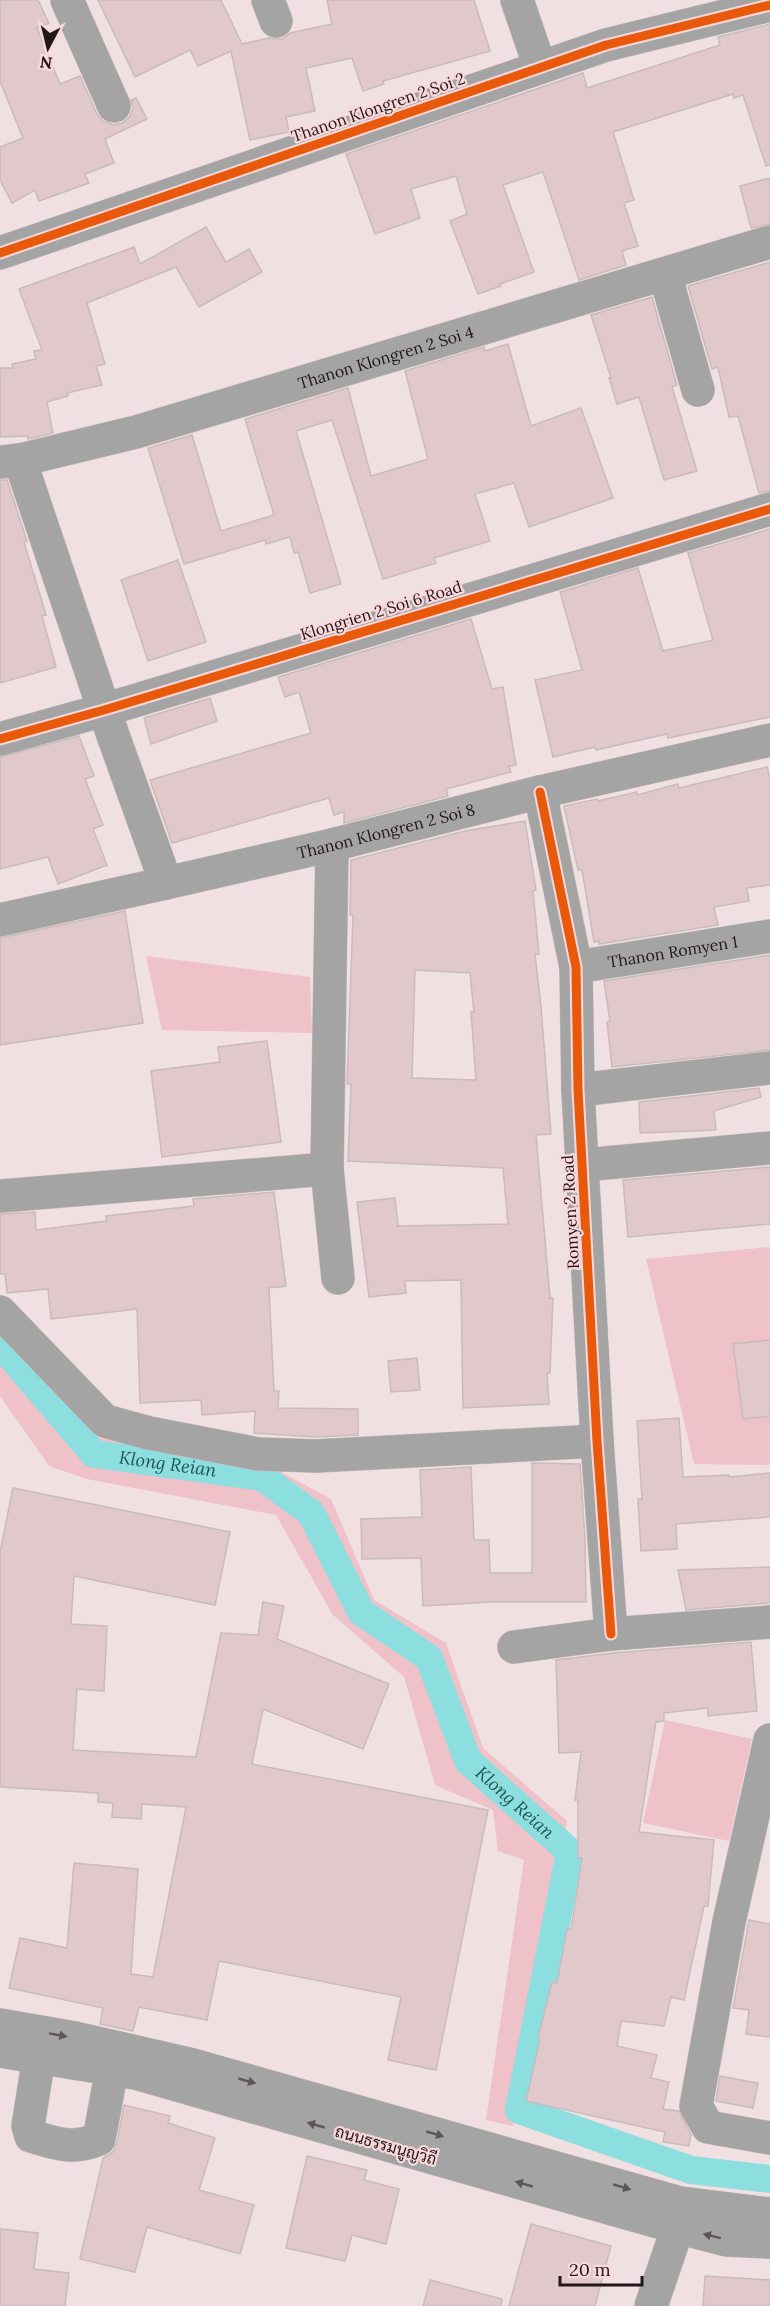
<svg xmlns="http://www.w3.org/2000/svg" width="770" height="2306" font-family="Lora,Sarabun,serif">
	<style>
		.green { fill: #efc1c8 }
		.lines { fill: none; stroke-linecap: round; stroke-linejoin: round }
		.canal { stroke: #8cdfde; stroke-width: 28 }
		.building { fill: #e1c8cb; stroke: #c9bbbd; stroke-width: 1.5; fill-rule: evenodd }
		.minor-casing { stroke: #cabdbe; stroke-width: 34 }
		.minor { stroke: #a4a4a4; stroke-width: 33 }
		.cycleway-casing { stroke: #f9d8dc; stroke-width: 13 }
		.cycleway { stroke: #e8590c; stroke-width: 9 }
		.oneway { fill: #5c5657 }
		.labels { text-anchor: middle; stroke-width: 4.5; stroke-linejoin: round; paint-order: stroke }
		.street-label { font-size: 16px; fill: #221718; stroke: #f9d8dc }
		.water-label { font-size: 18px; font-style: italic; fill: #1f5555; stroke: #f9d8dc }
	</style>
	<rect width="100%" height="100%" fill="#f1e0e2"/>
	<!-- green -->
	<g class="green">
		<path d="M146 956 310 977 312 1033 162 1030Z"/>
		<path d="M770 1247V1465L694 1464 646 1259Z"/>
		<path d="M3 1328 100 1438 268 1465 331 1499 374 1600 446 1643 483 1748 567 1821 513 2126 486 2120 524 1860 498 1851 493 1810 435 1785 404 1677 333 1615 276 1515 87 1479 49 1466 0 1396V1349Z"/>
		<path d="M665 1720 752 1739 729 1841 643 1823Z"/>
	</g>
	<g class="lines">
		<!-- canal -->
		<path class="canal" id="s1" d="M0 1344 94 1454 262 1477 311 1513 361 1612 429 1658 468 1761 570 1852 519 2110 691 2170 770 2179"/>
	</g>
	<!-- building -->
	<g class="building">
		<path d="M0 0H38L49 23 37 28 60 84 80 76 97 114 103 121 113 125 122 123 129 117 133 109 131 100 136 98 147 119 105 139 114 163 85 174 89 183 39 201 35 190 12 203 0 180V147L23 138 0 81Z"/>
		<path d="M98 0H221L242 44 269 38 282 39 290 33 332 24 327 0H474L490 51 383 81 384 84 363 91 352 58 306 68 315 111 286 117 289 132 250 140 231 51 198 66 190 50 135 77Z"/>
		<path d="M770 24V165L766 166 743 95 734 98 733 94 613 132 634 200 624 203 638 246 622 251 626 265 579 280 543 172 503 185 534 272 500 284 501 286 478 294 450 221 467 214 456 176 411 189 420 218 375 234 346 154 583 73 587 88 720 45 718 37Z"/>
		<path d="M770 178V224L751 228 740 186Z"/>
		<path d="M206 227 226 262 249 249 262 272 199 307 176 267 87 303 105 364 96 366 102 385 67 393 68 396 47 402 53 433 28 439V436L0 437V368H13L12 364 36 359 34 351 42 350 19 289 134 247 140 264Z"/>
		<path d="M770 262V491L759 493 738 416 729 417 718 367 712 369 688 286Z"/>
		<path d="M652 297 677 385 672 387 697 471 664 480 639 397 617 404 609 378H611L591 315Z"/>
		<path d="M508 344 531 426 581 408 613 498 529 527 514 483 475 494 490 541 434 558 436 563 383 579 332 420 296 431 341 584 310 593 298 552 294 553 290 537 266 544 265 540 184 564 148 448 192 435 221 531 274 515 245 419 348 388 371 476 428 459 405 371 484 347 485 351Z"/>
		<path d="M0 480H7L27 541 24 542 46 615 42 616 56 667 0 683Z"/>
		<path d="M770 529V717L668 738 667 734 596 750 595 747 553 757 535 680 582 670 560 592 638 568 663 651 713 640 688 553Z"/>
		<path d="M178 560 206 642 148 661 121 580Z"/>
		<path d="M471 619 492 689 503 687 516 765 509 766 511 772 446 789 448 796 344 823V812L334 815 329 798 172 843 150 780 311 733 299 692 285 697 278 677Z"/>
		<path d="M210 698 217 721 151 744 144 718Z"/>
		<path d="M79 736 94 776 85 779 103 825 93 829 107 865 58 884 48 857 0 869V757Z"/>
		<path d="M767 767 770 778V885L747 888 749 901 714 907 718 925 599 944V941L594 942 582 870H578L564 806 597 799 598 801 637 792V795L678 784 679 788Z"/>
		<path d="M525 821 536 890 533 891 539 954H535L541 1007 551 1134 536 1135 550 1298H553L550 1373H547L549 1404 463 1408 461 1280 405 1281 406 1293 369 1297 357 1202 395 1198 398 1226 508 1224 503 1168 348 1161 351 1084H347L348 1056 353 915H350L351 860 465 831ZM415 970 470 973 474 1012H471L476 1080 412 1078Z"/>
		<path d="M125 911 143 1023 0 1045V938Z"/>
		<path d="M770 955V1050L612 1067 607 1022 610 1021 604 981Z"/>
		<path d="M267 1041 281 1142 162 1157 151 1071 220 1062 218 1047Z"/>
		<path d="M759 1088 761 1097 714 1111 716 1130 640 1133 639 1102Z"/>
		<path d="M770 1167V1224L628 1237 623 1180Z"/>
		<path d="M274 1192 286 1286 269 1288 274 1391H279L278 1408 358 1409V1435L316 1437 254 1433 255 1411 202 1415 201 1400 140 1403 137 1309 51 1319 48 1289 7 1293 5 1274H0V1214L35 1212 36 1230 107 1221 106 1216 194 1206 193 1199Z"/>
		<path d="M770 1340V1416L743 1419 733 1344Z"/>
		<path d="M417 1358 420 1390 391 1392 388 1361Z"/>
		<path d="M679 1418 683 1477 729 1475V1477L770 1473V1517L676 1524 677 1549 641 1551 638 1499H642L637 1421Z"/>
		<path d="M532 1463 580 1464 585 1539 586 1602H491L423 1606 421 1558 362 1559 361 1519 422 1517 420 1470 471 1467 474 1540H489L490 1573H532Z"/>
		<path d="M13 1488 230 1532 215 1605 74 1576 71 1624 107 1626 104 1691 77 1689 73 1750 196 1757 221 1633 258 1635 263 1602 284 1606 277 1639 389 1684 363 1749 263 1709 252 1764 488 1810 436 2070 388 2060 401 1997 219 1961 207 2020 139 2007 133 2031 100 2024 103 2008 9 1988 20 1938 67 1948 74 1863 138 1869 131 1974 153 1977 186 1807 142 1804 141 1819 112 1817 113 1803 98 1802V1793L0 1787V1552Z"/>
		<path d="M770 1567V1603L686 1610 678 1570Z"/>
		<path d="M751 1642 757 1711 708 1716V1708L664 1713V1721L656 1722 639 1832 714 1840 708 1906H704L684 2000 671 1997 664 2026 621 2021 617 2046 657 2055 651 2078 669 2082 663 2109 679 2111 691 2135 689 2146 663 2142 665 2132 526 2101 540 2039 538 2038 552 1982 557 1983 567 1929H571L582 1858H578V1800H575L581 1752 559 1753 556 1660 613 1653Z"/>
		<path d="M749 1920 770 1924V2037L746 2034 749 2010 733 2008Z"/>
		<path d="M720 2076 758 2083 753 2108 716 2101Z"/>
		<path d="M124 2105 170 2116 168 2123 215 2138 199 2190 254 2205 240 2254 147 2227 135 2272 80 2259 103 2158 113 2152 117 2143Z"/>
		<path d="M307 2156 367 2170 364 2180 399 2189 386 2244 352 2235 345 2261 286 2248Z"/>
		<path d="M531 2224 611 2246 595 2306H509Z"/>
		<path d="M0 2229 38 2233 34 2269 69 2273 65 2306H0Z"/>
		<path d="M705 2276 770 2280V2306H703Z"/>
		<path d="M430 2280 502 2299 501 2306H423Z"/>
	</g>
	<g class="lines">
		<!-- minor casing -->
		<g class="minor-casing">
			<g id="minor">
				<path d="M67 0 114 106"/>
				<path d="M268 0 276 21"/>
				<path d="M517 0 540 67"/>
				<path d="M0 253 606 45 770 5"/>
				<path d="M665 274 698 390"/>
				<path d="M20 460 104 710 166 883"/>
				<path id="s2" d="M0 462 20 460 136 432 770 242"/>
				<path d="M0 739 104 710 770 509"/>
				<path d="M540 792 576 967 578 1090 597 1441 611 1634"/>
				<path id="s3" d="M0 920 166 883 332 845 540 792 770 740"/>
				<path id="s4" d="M576 967 770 936"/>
				<path d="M578 1090 770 1068"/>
				<path d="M583 1165 770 1148"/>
				<path d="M327 1169 338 1278"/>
				<path d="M0 1196 327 1169 332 845"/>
				<path d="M0 1312 105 1421 149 1433 258 1454 316 1456 597 1441"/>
				<path d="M514 1647 611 1634 770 1622"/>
				<path d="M770 1740 729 1922 696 2106 708 2127 770 2138"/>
				<path d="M0 2025 75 2038 189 2064 680 2203 770 2214"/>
				<path d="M0 2051 135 2073 665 2224 727 2240 770 2242"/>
				<path d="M39 2057 28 2126 31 2136C57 2144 73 2150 99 2139L112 2069"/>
				<path d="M651 2306 678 2227 680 2207"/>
			</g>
		</g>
		<!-- minor -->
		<use href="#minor" class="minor"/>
		<!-- cycleway casing -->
		<g class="cycleway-casing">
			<g id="cycleway">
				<path d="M0 253 606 45 770 5"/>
				<path d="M0 739 104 710 770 509"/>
				<path d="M540 792 576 967 578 1090 597 1441 611 1634"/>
			</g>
		</g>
		<!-- cycleway -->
		<use href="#cycleway" class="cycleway"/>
	</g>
	<!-- one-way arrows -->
	<defs><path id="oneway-solid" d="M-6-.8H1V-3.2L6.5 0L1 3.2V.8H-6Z" transform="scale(1.5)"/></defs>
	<g class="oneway">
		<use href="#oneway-solid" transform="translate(58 2035) rotate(10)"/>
		<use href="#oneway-solid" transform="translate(247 2081) rotate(16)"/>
		<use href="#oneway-solid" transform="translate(316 2125) rotate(-164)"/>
		<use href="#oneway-solid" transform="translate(435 2134) rotate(16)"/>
		<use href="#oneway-solid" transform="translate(524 2184) rotate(-164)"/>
		<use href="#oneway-solid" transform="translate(622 2187) rotate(16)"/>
		<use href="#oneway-solid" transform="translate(712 2236) rotate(-166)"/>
	</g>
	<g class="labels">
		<!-- street labels -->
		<g class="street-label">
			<text transform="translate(378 107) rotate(-19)" y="6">Thanon Klongren 2 Soi 2</text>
			<text dy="6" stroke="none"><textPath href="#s2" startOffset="400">Thanon Klongren 2 Soi 4</textPath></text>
			<text transform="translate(381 610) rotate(-17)" y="6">Klongrien 2 Soi 6 Road</text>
			<text dy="6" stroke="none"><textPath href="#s3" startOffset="396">Thanon Klongren 2 Soi 8</textPath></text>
			<text dy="6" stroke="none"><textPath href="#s4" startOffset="98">Thanon Romyen 1</textPath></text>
			<text transform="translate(570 1212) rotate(-93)" y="6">Romyen 2 Road</text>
			<text transform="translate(386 2145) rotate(16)" y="6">ถนนธรรมนูญวิถี</text>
		</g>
		<!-- water labels -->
		<g class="water-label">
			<text dy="6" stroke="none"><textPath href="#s1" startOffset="219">Klong Reian</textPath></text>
			<text dy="6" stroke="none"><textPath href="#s1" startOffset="741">Klong Reian</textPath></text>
		</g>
	</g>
	<!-- north arrow -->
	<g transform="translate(48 48) rotate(187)" stroke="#f9d8dc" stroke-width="4.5" paint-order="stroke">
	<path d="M0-4.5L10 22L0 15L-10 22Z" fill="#221718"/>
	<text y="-9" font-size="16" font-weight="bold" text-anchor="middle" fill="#221718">N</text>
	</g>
	<!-- scale -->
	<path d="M560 2276v9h82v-9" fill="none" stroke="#221718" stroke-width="3"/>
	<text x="569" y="2276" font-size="18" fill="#221718" stroke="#f9d8dc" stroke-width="4.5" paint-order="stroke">20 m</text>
</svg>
